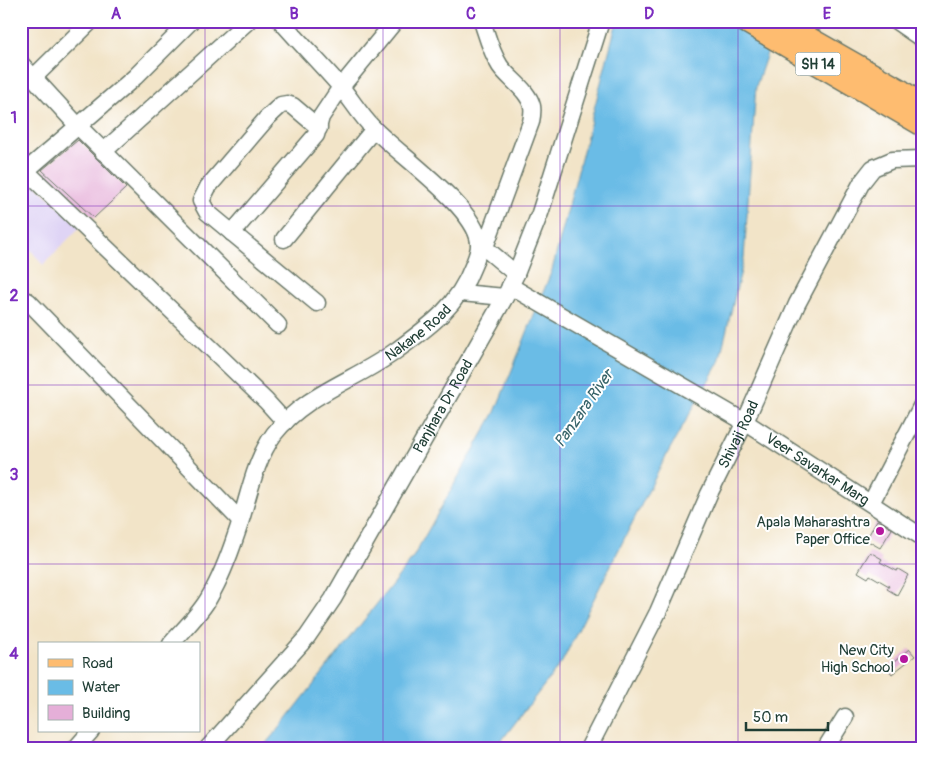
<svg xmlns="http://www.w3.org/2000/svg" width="943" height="770" font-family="Pangolin,sans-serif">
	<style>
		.built { fill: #dfd4f5 }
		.water { fill: #6abce6; stroke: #447c8d }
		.building { fill: #e5afd8 }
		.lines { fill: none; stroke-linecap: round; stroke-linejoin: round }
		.minor-casing { stroke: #697768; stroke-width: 19 }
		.major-casing { stroke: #697768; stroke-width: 24 }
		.minor { stroke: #fff; stroke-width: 16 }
		.major { stroke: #febc70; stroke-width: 21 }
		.grid { fill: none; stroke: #7b2cbf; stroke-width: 1; stroke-opacity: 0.55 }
		.poi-dot { fill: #b5179e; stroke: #fff; stroke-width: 2 }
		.labels { text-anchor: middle; stroke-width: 4; stroke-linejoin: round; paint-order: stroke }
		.shield { fill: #fff; stroke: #627771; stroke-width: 1 }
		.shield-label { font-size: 14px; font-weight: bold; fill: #1f3d34 }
		.street-label { font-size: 15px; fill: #1f3d34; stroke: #fff }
		.poi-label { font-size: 15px; fill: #1f3d34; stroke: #fff; text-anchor: end }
		.water-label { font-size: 16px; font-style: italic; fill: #366369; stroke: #fff }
		.neatline { fill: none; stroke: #7b2cbf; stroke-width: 2 }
		.grid-label { font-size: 16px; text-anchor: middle; font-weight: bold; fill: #7b2cbf }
	</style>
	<rect width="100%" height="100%" fill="#fff"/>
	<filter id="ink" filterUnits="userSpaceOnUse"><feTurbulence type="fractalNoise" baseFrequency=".02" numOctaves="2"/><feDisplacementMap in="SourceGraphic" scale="10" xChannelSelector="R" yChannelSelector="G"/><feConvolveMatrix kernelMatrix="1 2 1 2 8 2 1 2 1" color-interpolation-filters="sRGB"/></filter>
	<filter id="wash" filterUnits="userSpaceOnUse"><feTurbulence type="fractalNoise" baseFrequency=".0096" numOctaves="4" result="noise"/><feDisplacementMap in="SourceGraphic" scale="20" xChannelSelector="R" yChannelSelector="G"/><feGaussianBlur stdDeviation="1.12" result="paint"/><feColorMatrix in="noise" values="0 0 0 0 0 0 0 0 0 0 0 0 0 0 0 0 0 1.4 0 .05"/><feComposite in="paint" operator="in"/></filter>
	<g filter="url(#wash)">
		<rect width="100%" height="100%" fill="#f2e4c8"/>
		<!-- built -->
		<path class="built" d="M29 178 80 227 43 265 21 238V184Z"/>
		<!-- water -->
		<path class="water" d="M617 21H778L756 86 744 258 719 362 667 454 562 662 495 749H261L285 721 412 559 495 412 552 270Z"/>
		<g id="blocks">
			<!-- building -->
			<g class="building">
				<path d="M78 140 126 188 94 218 42 170Z"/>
				<path d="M877 520 892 529 880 548 866 540Z"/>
				<path d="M870 552 882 559 880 562 897 571 898 569 908 575 897 595 887 589 889 586 870 575 868 578 858 572Z"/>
				<path d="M909 649 915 656 892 674 887 668Z"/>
			</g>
		</g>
	</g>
	<g filter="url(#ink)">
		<use href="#blocks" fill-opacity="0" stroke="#697768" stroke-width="1"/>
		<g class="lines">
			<!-- minor casing -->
			<g class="minor-casing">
				<g id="minor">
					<path d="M482 21C487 36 491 52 500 66 509 79 528 90 532 106 533 111 532 117 531 122L485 247"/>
					<path d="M896 21 922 39"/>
					<path d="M21 64 78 126 278 325"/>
					<path d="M33 78 91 21"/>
					<path d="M103 152 248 21"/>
					<path d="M26 171 266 401 285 422"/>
					<path d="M21 175 135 77 191 21"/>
					<path d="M232 233 316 135 321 117 341 87 395 21"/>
					<path d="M284 239 374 129"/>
					<path d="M479 243 516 274"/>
					<path id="s1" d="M510 286 745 422 922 537"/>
					<path d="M461 293 505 297"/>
					<path d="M28 301 240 520"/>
					<path d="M317 303 207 212 201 201 208 187 267 118 281 105 287 104 293 106 319 128"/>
					<path d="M871 503 922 405"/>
					<path id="s2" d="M171 644C184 629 201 613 210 596 220 579 230 553 236 535 248 502 253 463 274 434 306 393 357 380 397 350 430 326 458 306 473 266 476 259 480 250 479 242 475 207 398 154 373 128 360 115 351 99 340 86 321 64 300 43 281 21"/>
					<path d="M75 749 91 731"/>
					<path id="s3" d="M207 749 307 637 333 599 505 297 516 274 540 213 601 21"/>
					<path id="s4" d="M588 749 658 612 709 494 745 422 797 304 862 182 873 168 892 160 922 159"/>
					<path d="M825 749 845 717"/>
				</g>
			</g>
			<!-- major casing -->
			<g class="major-casing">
				<g id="major">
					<path d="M744 21 922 125"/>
					<path d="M779 21 902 91 922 105"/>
				</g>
			</g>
			<!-- minor -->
			<use href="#minor" class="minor"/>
			<!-- major -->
			<use href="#major" class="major"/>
		</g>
	</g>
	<!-- grid -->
	<path class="grid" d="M205 21V749M383 21V749M560 21V749M738 21V749M21 206H922M21 385H922M21 564H922"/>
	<!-- markers -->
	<g class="poi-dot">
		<circle cx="880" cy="531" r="5"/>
		<circle cx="904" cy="659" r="5"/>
	</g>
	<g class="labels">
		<!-- shield labels -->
		<rect class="shield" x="795.5" y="52.5" width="45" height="23" rx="4"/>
		<g class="shield-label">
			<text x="818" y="69">SH 14</text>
		</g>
		<!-- street labels -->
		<g class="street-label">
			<text dy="5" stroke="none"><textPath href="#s2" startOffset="414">Nakane Road</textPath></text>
			<text dy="5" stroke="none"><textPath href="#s3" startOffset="418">Panjhara Dr Road</textPath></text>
			<text dy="5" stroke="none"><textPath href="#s4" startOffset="349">Shivaji Road</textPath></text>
			<text dy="5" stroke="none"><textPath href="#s1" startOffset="358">Veer Savarkar Marg</textPath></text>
		</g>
		<!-- poi labels -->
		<g class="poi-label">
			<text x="870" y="527">Apala Maharashtra<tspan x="870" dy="17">Paper Office</tspan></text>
			<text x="894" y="655">New City<tspan x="894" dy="17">High School</tspan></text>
		</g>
		<!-- water labels -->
		<g class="water-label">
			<text transform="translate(583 408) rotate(-55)" y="6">Panzara River</text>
		</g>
	</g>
	<!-- margin -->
	<rect width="943" height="770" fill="none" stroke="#fff" stroke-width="55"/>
	<!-- legend -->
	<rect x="38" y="642" width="162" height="90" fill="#ffffff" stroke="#a5b1ae"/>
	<rect x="48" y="659" width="25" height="8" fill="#febc70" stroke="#a5b1ae"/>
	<text x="82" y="668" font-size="15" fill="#1f3d34">Road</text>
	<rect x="48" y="680" width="25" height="15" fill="#6abce6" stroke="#a5b1ae"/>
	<text x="82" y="692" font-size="15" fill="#1f3d34">Water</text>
	<rect x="48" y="705" width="25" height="15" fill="#e5afd8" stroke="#a5b1ae"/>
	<text x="82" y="718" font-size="15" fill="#1f3d34">Building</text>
	<!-- scale -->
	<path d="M746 722v8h82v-8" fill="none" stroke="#1f3d34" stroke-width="2.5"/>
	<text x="753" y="722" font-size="15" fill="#1f3d34" stroke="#ffffff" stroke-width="4" paint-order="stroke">50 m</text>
	<rect x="28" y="28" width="888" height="714" class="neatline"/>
	<g class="grid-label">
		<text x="116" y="19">A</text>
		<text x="294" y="19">B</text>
		<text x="471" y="19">C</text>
		<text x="649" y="19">D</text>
		<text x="827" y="19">E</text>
		<text x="14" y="123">1</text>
		<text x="14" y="301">2</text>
		<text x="14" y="480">3</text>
		<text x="14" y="659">4</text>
	</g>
</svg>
